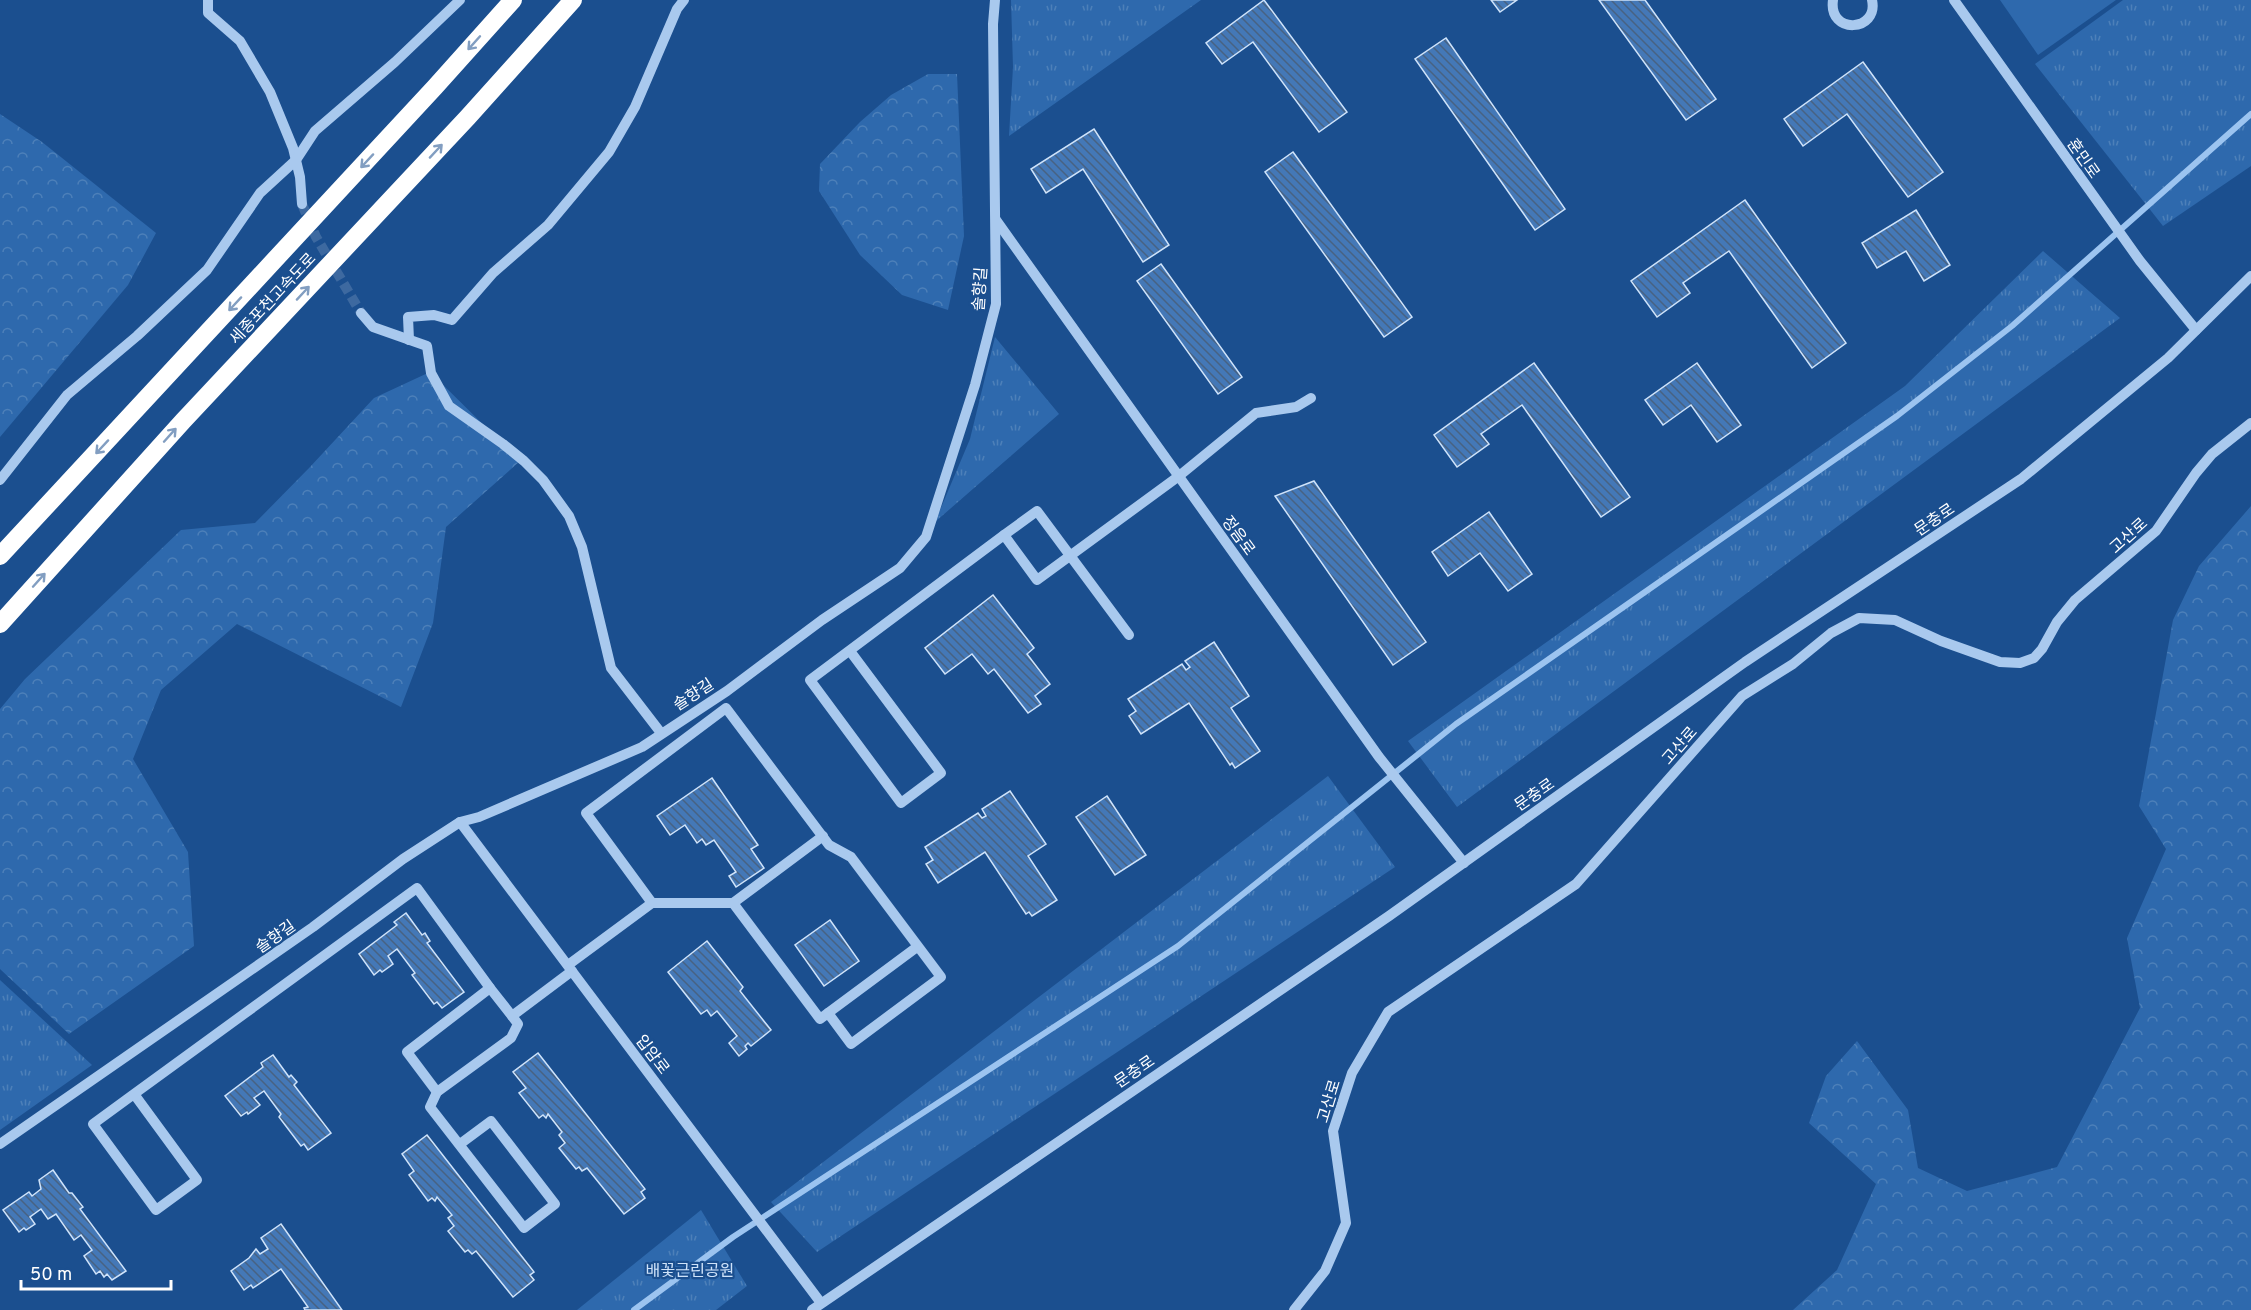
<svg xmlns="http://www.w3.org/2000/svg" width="2251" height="1310" font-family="Overpass,'Noto Sans KR',sans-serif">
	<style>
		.grass { fill: url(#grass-tufts) }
		.forest { fill: url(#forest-crowns) }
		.pitch { fill: #2e69ad }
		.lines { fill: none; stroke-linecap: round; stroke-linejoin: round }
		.stream { stroke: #9cc4f0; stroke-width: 6 }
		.building { fill: url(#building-back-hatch); stroke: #cfe3fa; stroke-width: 1.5 }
		.minor-tunnel { stroke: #3d69a0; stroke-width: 10; stroke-dasharray: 10 5; stroke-linecap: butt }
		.minor { stroke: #a9c9ee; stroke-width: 10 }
		.highway { stroke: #fff; stroke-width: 18 }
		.oneway { stroke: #829ec1 }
		.labels { text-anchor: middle; stroke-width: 4.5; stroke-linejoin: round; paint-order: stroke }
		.street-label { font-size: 16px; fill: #fff; stroke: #1b4f8f }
		.park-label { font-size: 16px; fill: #cfe3fa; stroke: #1b4f8f }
	</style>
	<defs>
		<pattern id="grass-tufts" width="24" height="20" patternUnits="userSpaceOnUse" patternTransform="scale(1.5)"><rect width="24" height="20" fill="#2e69ad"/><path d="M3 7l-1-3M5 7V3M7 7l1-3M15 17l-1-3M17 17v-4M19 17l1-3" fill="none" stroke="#4d80b9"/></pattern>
		<pattern id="forest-crowns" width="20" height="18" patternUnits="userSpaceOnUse" patternTransform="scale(1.5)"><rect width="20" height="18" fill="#2e69ad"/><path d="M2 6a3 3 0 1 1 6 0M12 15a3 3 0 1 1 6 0" fill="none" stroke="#4d80b9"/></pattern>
		<pattern id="building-back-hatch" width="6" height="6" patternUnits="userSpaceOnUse" patternTransform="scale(1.5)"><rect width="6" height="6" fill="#4478b7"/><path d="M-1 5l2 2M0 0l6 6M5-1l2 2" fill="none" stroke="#486282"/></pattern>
	</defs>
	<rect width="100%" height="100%" fill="#1b4f8f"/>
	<!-- grass -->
	<g class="grass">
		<path d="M1011 0H1201L1009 136 1013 67Z"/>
		<path d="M2123 0H2251V166L2163 226 2035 64Z"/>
		<path d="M2043 251 2120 318 1457 807 1408 741 1905 386Z"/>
		<path d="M995 337 1059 414 935 522 970 439Z"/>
		<path d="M1328 776 1395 867 817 1252 771 1202Z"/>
		<path d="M0 980 92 1065 0 1130Z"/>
		<path d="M701 1210 747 1286 716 1310H577Z"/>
	</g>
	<!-- forest -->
	<g class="forest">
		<path d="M928 74H957L964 236 948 310 902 295 860 255 819 191 820 164 860 122 891 95Z"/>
		<path d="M0 114 42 142 156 233 128 285 0 437Z"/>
		<path d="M430 372 520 461 446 527 433 623 401 707 237 624 161 690 133 759 188 852 194 946 69 1034 0 969V709L25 679 181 530 255 523 310 467 374 398Z"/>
		<path d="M2251 506V1310H1793L1837 1270 1876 1184 1809 1123 1826 1076 1857 1041 1908 1110 1918 1168 1967 1191 2057 1167 2140 1008 2127 938 2166 849 2139 806 2173 620 2199 566Z"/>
	</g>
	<!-- pitch -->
	<path class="pitch" d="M2000 0H2116L2038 55Z"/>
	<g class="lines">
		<!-- stream -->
		<path class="stream" d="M634 1310 733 1237 1178 946 1456 724 1897 416 2012 326 2251 114"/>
	</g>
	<!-- building -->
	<g class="building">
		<path d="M1264 0 1347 112 1319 132 1253 42 1222 64 1206 43Z"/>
		<path d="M1491 0H1517L1500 12Z"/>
		<path d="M1599 0H1645L1716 99 1686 120Z"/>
		<path d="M1446 38 1565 209 1535 230 1415 59Z"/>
		<path d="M1863 62 1943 172 1908 197 1847 114 1803 146 1784 119Z"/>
		<path d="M1094 129 1169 245 1143 262 1083 169 1046 193 1031 169Z"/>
		<path d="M1293 152 1412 317 1384 337 1265 172Z"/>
		<path d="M1745 200 1846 343 1812 368 1729 251 1683 283 1690 293 1657 317 1631 281Z"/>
		<path d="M1916 210 1950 265 1924 281 1906 251 1877 268 1862 243Z"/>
		<path d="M1161 264 1242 377 1218 394 1137 281Z"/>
		<path d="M1534 363 1630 497 1601 517 1522 405 1481 434 1489 444 1457 467 1434 435Z"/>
		<path d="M1697 363 1741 425 1717 442 1691 405 1663 425 1645 400Z"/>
		<path d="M1314 481 1426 642 1393 665 1275 496Z"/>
		<path d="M1489 512 1532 574 1508 591 1480 553 1448 576 1432 552Z"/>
		<path d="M993 595 1034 648 1027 654 1050 684 1035 696 1041 704 1028 713 994 669 988 674 972 654 945 674 925 648Z"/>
		<path d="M1214 642 1249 696 1231 708 1260 751 1235 768 1232 763 1230 765 1189 703 1141 734 1129 716 1136 711 1128 699 1182 664 1186 670 1190 667 1185 661Z"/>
		<path d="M712 778 758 845 751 849 764 868 736 887 729 876 736 872 714 840 706 845 702 839 697 843 685 825 670 835 657 816Z"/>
		<path d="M1010 791 1046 844 1028 856 1057 900 1032 916 1029 912 1026 914 985 852 938 883 926 864 933 860 925 847 978 813 982 818 986 816 982 809Z"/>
		<path d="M1107 796 1146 855 1115 875 1076 817Z"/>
		<path d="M406 913 422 935 425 933 430 941 427 943 464 992 442 1008 437 1002 434 1004 412 975 415 973 397 949 388 956 393 964 382 972 380 970 374 975 359 954 397 925 394 922Z"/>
		<path d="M830 920 859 961 824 986 795 945Z"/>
		<path d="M707 941 743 987 740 991 771 1030 751 1046 748 1043 745 1046 747 1049 739 1056 729 1043 737 1036 717 1011 711 1016 707 1010 701 1014 668 972Z"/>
		<path d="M538 1053 645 1189 641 1192 645 1198 624 1214 587 1168 582 1171 579 1167 576 1169 559 1148 565 1143 559 1135 562 1132 548 1114 546 1118 543 1115 539 1118 519 1093 526 1088 513 1072Z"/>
		<path d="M273 1055 289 1077 291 1075 297 1082 294 1085 331 1133 308 1150 304 1144 301 1146 279 1117 281 1114 264 1091 254 1098 260 1105 248 1114 247 1112 241 1116 225 1096 263 1067 261 1063Z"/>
		<path d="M427 1135 534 1272 530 1275 534 1280 513 1297 476 1251 472 1254 468 1250 465 1252 448 1231 454 1226 448 1218 452 1215 437 1197 435 1201 432 1198 428 1201 409 1175 414 1171 402 1154Z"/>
		<path d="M53 1170 69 1193H72L83 1207 80 1209 126 1271 112 1280 107 1274 104 1277 100 1271 96 1274 84 1256 92 1250 81 1235 74 1240 56 1214 48 1219 41 1209 30 1217 35 1224 26 1230 24 1228 19 1232 3 1210 29 1192 32 1196 41 1189 39 1180Z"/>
		<path d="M281 1224 342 1310H305L304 1308 308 1307 281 1269 253 1288 251 1285 244 1290 231 1271 249 1258 256 1249 260 1254 268 1249 261 1238Z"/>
	</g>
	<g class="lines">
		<!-- minor-tunnel -->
		<path class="minor-tunnel" d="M302 204 316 237 361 313"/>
		<!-- minor -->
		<g class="minor">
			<path d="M208 0V13L240 41 270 92 293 148 300 177 302 204"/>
			<path d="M1833 0C1828 35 1879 32 1872 0"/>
			<path d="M1954 0 2140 261 2196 330"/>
			<path d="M996 220 1379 757 1464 863"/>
			<path d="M361 313 373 327 427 346 431 373 449 406 503 444 524 461 543 480 569 516 582 547 611 668 661 733"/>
			<path d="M409 340 408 317 434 315 452 320 493 273 548 225 609 152 635 107 677 9 684 0"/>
			<path d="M0 480 67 395 137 336 207 270 260 193 296 160 315 131 395 62 460 0"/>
			<path d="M1004 535 1037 511 1129 635"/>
			<path d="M850 651 941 773 901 803 810 680 1004 535 1037 580 1179 476 1256 413 1296 407 1311 398"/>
			<path d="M460 822 821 1303"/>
			<path d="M652 903H733L823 836"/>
			<path d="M733 903 820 1019 828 1013"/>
			<path d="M568 965 652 903 586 813 726 708 829 845 851 857 941 977 851 1044 828 1013 917 947"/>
			<path d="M437 1092 407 1052 490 988 512 1016"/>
			<path d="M134 1094 197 1180 156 1210 93 1124 134 1094 417 888 490 988"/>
			<path d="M0 1144 313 927 403 859 460 822 479 817 642 747 727 691 822 620 900 568 926 537 975 385 996 304 993 24 995 0"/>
			<path d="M460 1144 491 1121 555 1204 524 1228 430 1107 437 1092 511 1038 518 1024 512 1016 572 971"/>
			<path d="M812 1310 1389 916 1745 662 2021 479 2168 358 2251 276"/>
			<path d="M1294 1310 1325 1271 1346 1223 1333 1131 1352 1073 1388 1012 1576 884 1742 696 1793 664 1831 633 1859 618 1895 620 1941 641 2000 662 2020 663 2034 658 2042 649 2057 622 2075 600 2156 531 2196 473 2212 454 2251 423"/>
		</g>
		<!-- highway -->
		<g class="highway">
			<path d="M0 556 435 87 513 0"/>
			<path d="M0 624 183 421 468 117 573 0"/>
		</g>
	</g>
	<!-- one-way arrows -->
	<defs><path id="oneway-shaft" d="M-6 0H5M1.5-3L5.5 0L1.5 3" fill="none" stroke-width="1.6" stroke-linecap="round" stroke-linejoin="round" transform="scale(1.5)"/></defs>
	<g class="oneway">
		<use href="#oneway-shaft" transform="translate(474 43) rotate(132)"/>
		<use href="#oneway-shaft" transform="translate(436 151) rotate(-47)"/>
		<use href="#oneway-shaft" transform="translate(367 161) rotate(133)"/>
		<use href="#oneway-shaft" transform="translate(303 293) rotate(-47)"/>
		<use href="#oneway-shaft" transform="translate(235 304) rotate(133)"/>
		<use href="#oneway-shaft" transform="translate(170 435) rotate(-48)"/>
		<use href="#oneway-shaft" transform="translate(102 447) rotate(133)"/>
		<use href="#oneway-shaft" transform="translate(39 580) rotate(-48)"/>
	</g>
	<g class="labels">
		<!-- street labels -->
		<g class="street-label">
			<text transform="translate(2084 158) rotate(55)" y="6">훈민로</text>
			<text transform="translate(979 289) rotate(-86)" y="6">솔향길</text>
			<text transform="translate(272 298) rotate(-47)" y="6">세종포천고속도로</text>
			<text transform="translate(1934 519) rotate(-34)" y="6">문충로</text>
			<text transform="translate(1239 535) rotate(54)" y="6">정음로</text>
			<text transform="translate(2128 535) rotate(-42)" y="6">고산로</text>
			<text transform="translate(693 694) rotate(-33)" y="6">솔향길</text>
			<text transform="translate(1679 745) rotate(-49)" y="6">고산로</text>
			<text transform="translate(1534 794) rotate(-35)" y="6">문충로</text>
			<text transform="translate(275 936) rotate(-35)" y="6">솔향길</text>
			<text transform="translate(653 1054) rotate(53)" y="6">입암로</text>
			<text transform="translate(1134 1071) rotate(-34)" y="6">문충로</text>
			<text transform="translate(1328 1101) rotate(-73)" y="6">고산로</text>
		</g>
		<!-- park labels -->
		<g class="park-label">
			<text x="690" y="1276">배꽃근린공원</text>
		</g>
	</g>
	<!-- scale -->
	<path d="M21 1280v9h150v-9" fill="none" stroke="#ffffff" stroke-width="3"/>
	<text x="30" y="1280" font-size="18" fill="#ffffff" stroke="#1b4f8f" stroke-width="4.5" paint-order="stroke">50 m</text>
</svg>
